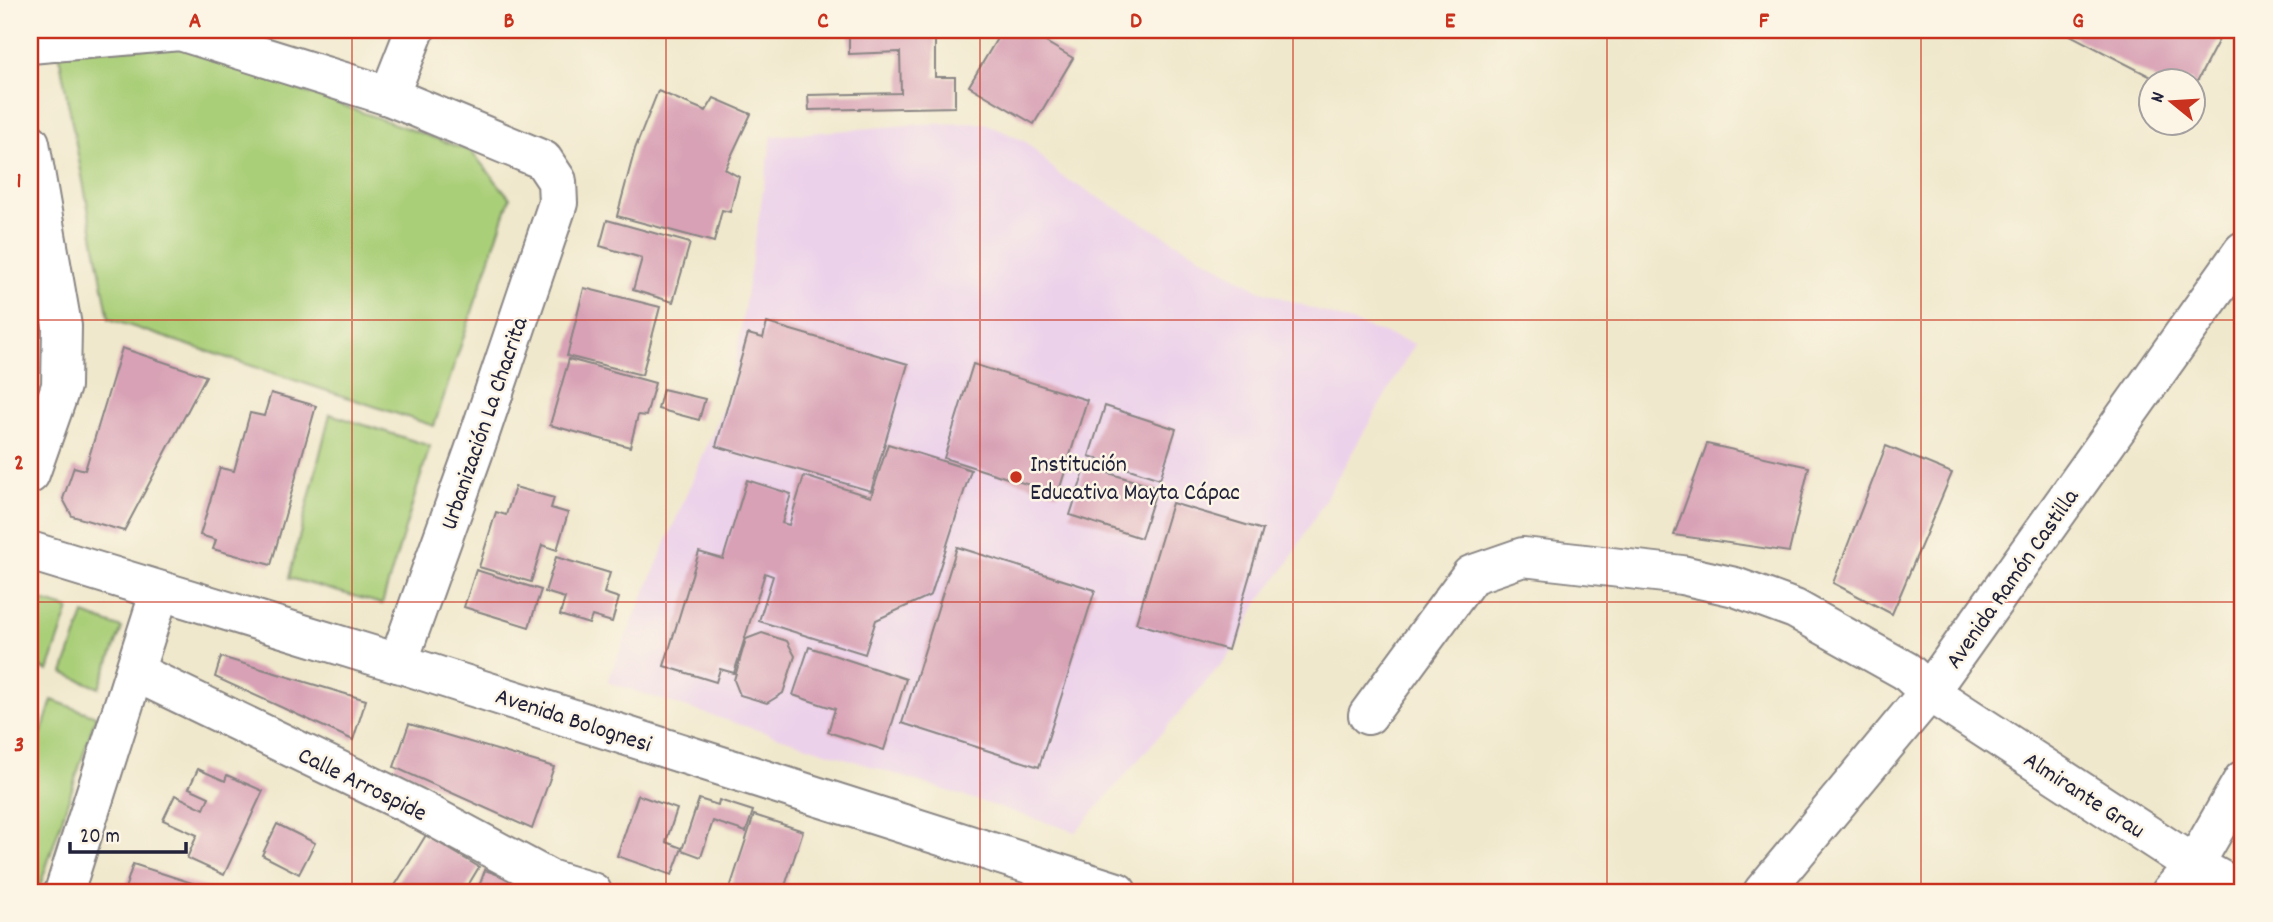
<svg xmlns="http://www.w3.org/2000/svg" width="2273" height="922" font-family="Dekko,sans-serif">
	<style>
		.built { fill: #ecd1ea }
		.green { fill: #aacf79; stroke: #66785a; stroke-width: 2 }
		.building { fill: #d8a1b5 }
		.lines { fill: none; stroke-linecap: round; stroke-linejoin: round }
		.minor-casing { stroke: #898584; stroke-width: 42 }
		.major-casing { stroke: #898584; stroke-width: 42 }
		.minor { stroke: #fff; stroke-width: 38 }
		.major { stroke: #fff; stroke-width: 38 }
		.grid { fill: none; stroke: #c8321e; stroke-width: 2; stroke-opacity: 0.55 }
		.poi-dot { fill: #c8321e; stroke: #fcf5e5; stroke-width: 2.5 }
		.labels { text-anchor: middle; stroke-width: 5; stroke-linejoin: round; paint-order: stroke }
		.street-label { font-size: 24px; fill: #22223b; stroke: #fcf5e5 }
		.poi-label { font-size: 24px; fill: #22223b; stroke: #fcf5e5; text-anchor: start }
		.neatline { fill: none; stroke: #c8321e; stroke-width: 2.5 }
		.grid-label { font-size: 23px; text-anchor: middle; font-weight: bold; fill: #c8321e }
	</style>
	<rect width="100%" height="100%" fill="#fcf5e5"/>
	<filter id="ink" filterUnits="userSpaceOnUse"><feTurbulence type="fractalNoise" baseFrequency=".0143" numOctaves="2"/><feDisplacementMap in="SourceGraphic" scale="14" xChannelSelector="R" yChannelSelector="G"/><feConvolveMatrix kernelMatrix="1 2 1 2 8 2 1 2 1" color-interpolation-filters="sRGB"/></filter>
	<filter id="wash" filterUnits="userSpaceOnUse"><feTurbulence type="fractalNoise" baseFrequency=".00686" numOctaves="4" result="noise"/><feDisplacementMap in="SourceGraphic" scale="28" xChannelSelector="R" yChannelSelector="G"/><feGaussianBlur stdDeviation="1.57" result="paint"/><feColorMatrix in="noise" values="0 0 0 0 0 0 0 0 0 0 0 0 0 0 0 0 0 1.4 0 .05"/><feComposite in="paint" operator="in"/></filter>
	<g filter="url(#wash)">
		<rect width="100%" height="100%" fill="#f0e8cc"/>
		<!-- built -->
		<path class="built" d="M985 123 1026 142 1061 176 1259 290 1415 344 1287 565 1257 603 1237 646 1076 832 607 682 731 389 772 136 921 124Z"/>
		<!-- green -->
		<g class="green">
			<path d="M178 47 471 151 510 198 434 426 109 319 58 49Z"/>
			<path d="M330 414 430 446 382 604 289 578Z"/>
			<path d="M30 597 69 609 48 671 30 662Z"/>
			<path d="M84 614 122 628 99 688 63 673Z"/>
			<path d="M52 700 96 716 38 892H30V769Z"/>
		</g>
		<g id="blocks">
			<!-- building -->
			<g class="building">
				<path d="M849 30H935V77H955V107L809 110 808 95 901 93 900 52 849 54Z"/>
				<path d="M1002 30H1025L1073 58 1034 124 969 86Z"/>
				<path d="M2071 30H2224L2192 91V80H2157L2068 34Z"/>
				<path d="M658 91 706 111 714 98 751 114 725 169 739 177 730 212 722 210 714 242 617 216 635 149Z"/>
				<path d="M607 220 690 243 673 302 633 290 642 258 600 246Z"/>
				<path d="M584 288 660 307 642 375 567 356Z"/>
				<path d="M767 323 908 364 871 491 716 446 748 334 763 338Z"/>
				<path d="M122 348 206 376 124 531 72 516 63 499 74 467 85 470Z"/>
				<path d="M569 359 655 383 646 416 638 415 630 447 550 425Z"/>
				<path d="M973 364 1087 400 1058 494 944 458Z"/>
				<path d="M663 389 705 399 699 420 658 409Z"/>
				<path d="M271 393 316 406 271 565 213 549 216 540 200 535 220 468 234 471 250 413 264 416Z"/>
				<path d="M1105 406 1176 429 1160 479 1089 456Z"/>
				<path d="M888 444 971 470 931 595 876 620 865 654 759 621 773 576 765 573 734 673 720 669 716 682 664 666 699 552 723 559 747 480 791 494 782 523 789 525 804 476 871 497Z"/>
				<path d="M1707 444 1809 467 1789 552 1674 535Z"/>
				<path d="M1886 446 1952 473 1892 614 1833 583Z"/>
				<path d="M1086 466 1157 488 1141 538 1070 515Z"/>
				<path d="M515 487 554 498 551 508 568 513 557 550 542 545 531 582 479 567 496 512 506 515Z"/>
				<path d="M1172 503 1263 530 1228 650 1136 623Z"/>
				<path d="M957 547 1095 590 1039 767 902 723Z"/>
				<path d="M556 557 610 573 604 593 619 598 612 622 592 616 589 624 560 615 565 598 545 592Z"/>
				<path d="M476 570 541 590 529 627 464 607Z"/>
				<path d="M762 633 787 641 795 656 783 693 767 703 740 695 734 680 746 639Z"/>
				<path d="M809 647 906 679 884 750 828 732 835 709 793 695Z"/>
				<path d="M221 657 366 700 353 740 215 677Z"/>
				<path d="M409 724 554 767 532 829 394 767Z"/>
				<path d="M198 769 225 781 227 775 263 791 224 875 187 858 197 835 163 820 175 795 204 809 209 797 189 788Z"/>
				<path d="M638 795 677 809 666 842 682 848 672 875 617 856Z"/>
				<path d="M699 799 718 805 719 800 753 811 746 832 713 821 701 857 682 850Z"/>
				<path d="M754 815 803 831 783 892H743L730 888Z"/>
				<path d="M277 824 315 843 299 874 262 855Z"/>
				<path d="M426 835 479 867 464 892H391Z"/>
				<path d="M133 864 220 892H124Z"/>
				<path d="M485 870 518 882 515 892H477Z"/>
			</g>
		</g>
	</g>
	<g filter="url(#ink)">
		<use href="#blocks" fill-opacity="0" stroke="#898584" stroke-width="2"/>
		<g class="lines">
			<!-- minor casing -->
			<g class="minor-casing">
				<g id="minor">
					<path d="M30 44 180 31 389 96 543 160 557 181 558 203 474 451 398 663"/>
					<path d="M389 96 415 30"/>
					<path d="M30 143 62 326 61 386 30 474"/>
					<path d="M135 672 415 807 549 879 592 892"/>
					<path d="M1368 715 1471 575 1523 557 1682 575 1735 587 1795 609 1906 671 1929 692"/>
					<path d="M64 892 160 591"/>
					<path d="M2243 892 2194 865 2243 780"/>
				</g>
			</g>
			<!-- major casing -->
			<g class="major-casing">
				<g id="major">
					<path d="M30 551 398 663 1117 892"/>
					<path d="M1929 692 2194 865 2171 892"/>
					<path d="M1763 892 1929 692 2243 251"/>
				</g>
			</g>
			<!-- minor -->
			<use href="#minor" class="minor"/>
			<!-- major -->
			<use href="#major" class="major"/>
		</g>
	</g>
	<!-- grid -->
	<path class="grid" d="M352 30V892M666 30V892M980 30V892M1293 30V892M1607 30V892M1921 30V892M30 320H2243M30 602H2243"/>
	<!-- markers -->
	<circle class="poi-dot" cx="1016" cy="477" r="7"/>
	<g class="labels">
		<!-- street labels -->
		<g class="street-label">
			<text transform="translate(483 423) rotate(-71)" y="8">Urbanización La Chacrita</text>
			<text transform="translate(2011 578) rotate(-55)" y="8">Avenida Ramón Castilla</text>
			<text transform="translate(574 719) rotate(18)" y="8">Avenida Bolognesi</text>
			<text transform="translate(363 783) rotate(26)" y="8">Calle Arrospide</text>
			<text transform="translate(2085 794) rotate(33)" y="8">Almirante Grau</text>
		</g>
		<!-- poi labels -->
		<g class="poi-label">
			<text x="1030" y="471">Institución<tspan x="1030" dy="28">Educativa Mayta Cápac</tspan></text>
		</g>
	</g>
	<!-- margin -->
	<rect width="2273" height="922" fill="none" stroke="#fcf5e5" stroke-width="77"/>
	<!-- north arrow -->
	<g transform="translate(2172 102) rotate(288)"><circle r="33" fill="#fcf5e5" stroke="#a5a1a1" stroke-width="2"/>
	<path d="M0-5L12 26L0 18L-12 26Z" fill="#c8321e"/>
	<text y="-10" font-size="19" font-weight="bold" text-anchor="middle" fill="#22223b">N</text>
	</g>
	<!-- scale -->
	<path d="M70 842v10h116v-10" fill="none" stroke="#22223b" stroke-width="3.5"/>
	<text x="80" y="842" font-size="21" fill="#22223b" stroke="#fcf5e5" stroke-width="5" paint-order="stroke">20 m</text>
	<rect x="38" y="38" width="2196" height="846" class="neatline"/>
	<g class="grid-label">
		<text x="195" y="27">A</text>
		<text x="509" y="27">B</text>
		<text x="823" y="27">C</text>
		<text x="1136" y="27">D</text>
		<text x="1450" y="27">E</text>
		<text x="1764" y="27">F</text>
		<text x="2078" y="27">G</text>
		<text x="19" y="187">1</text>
		<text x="19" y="469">2</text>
		<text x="19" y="751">3</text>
	</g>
</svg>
